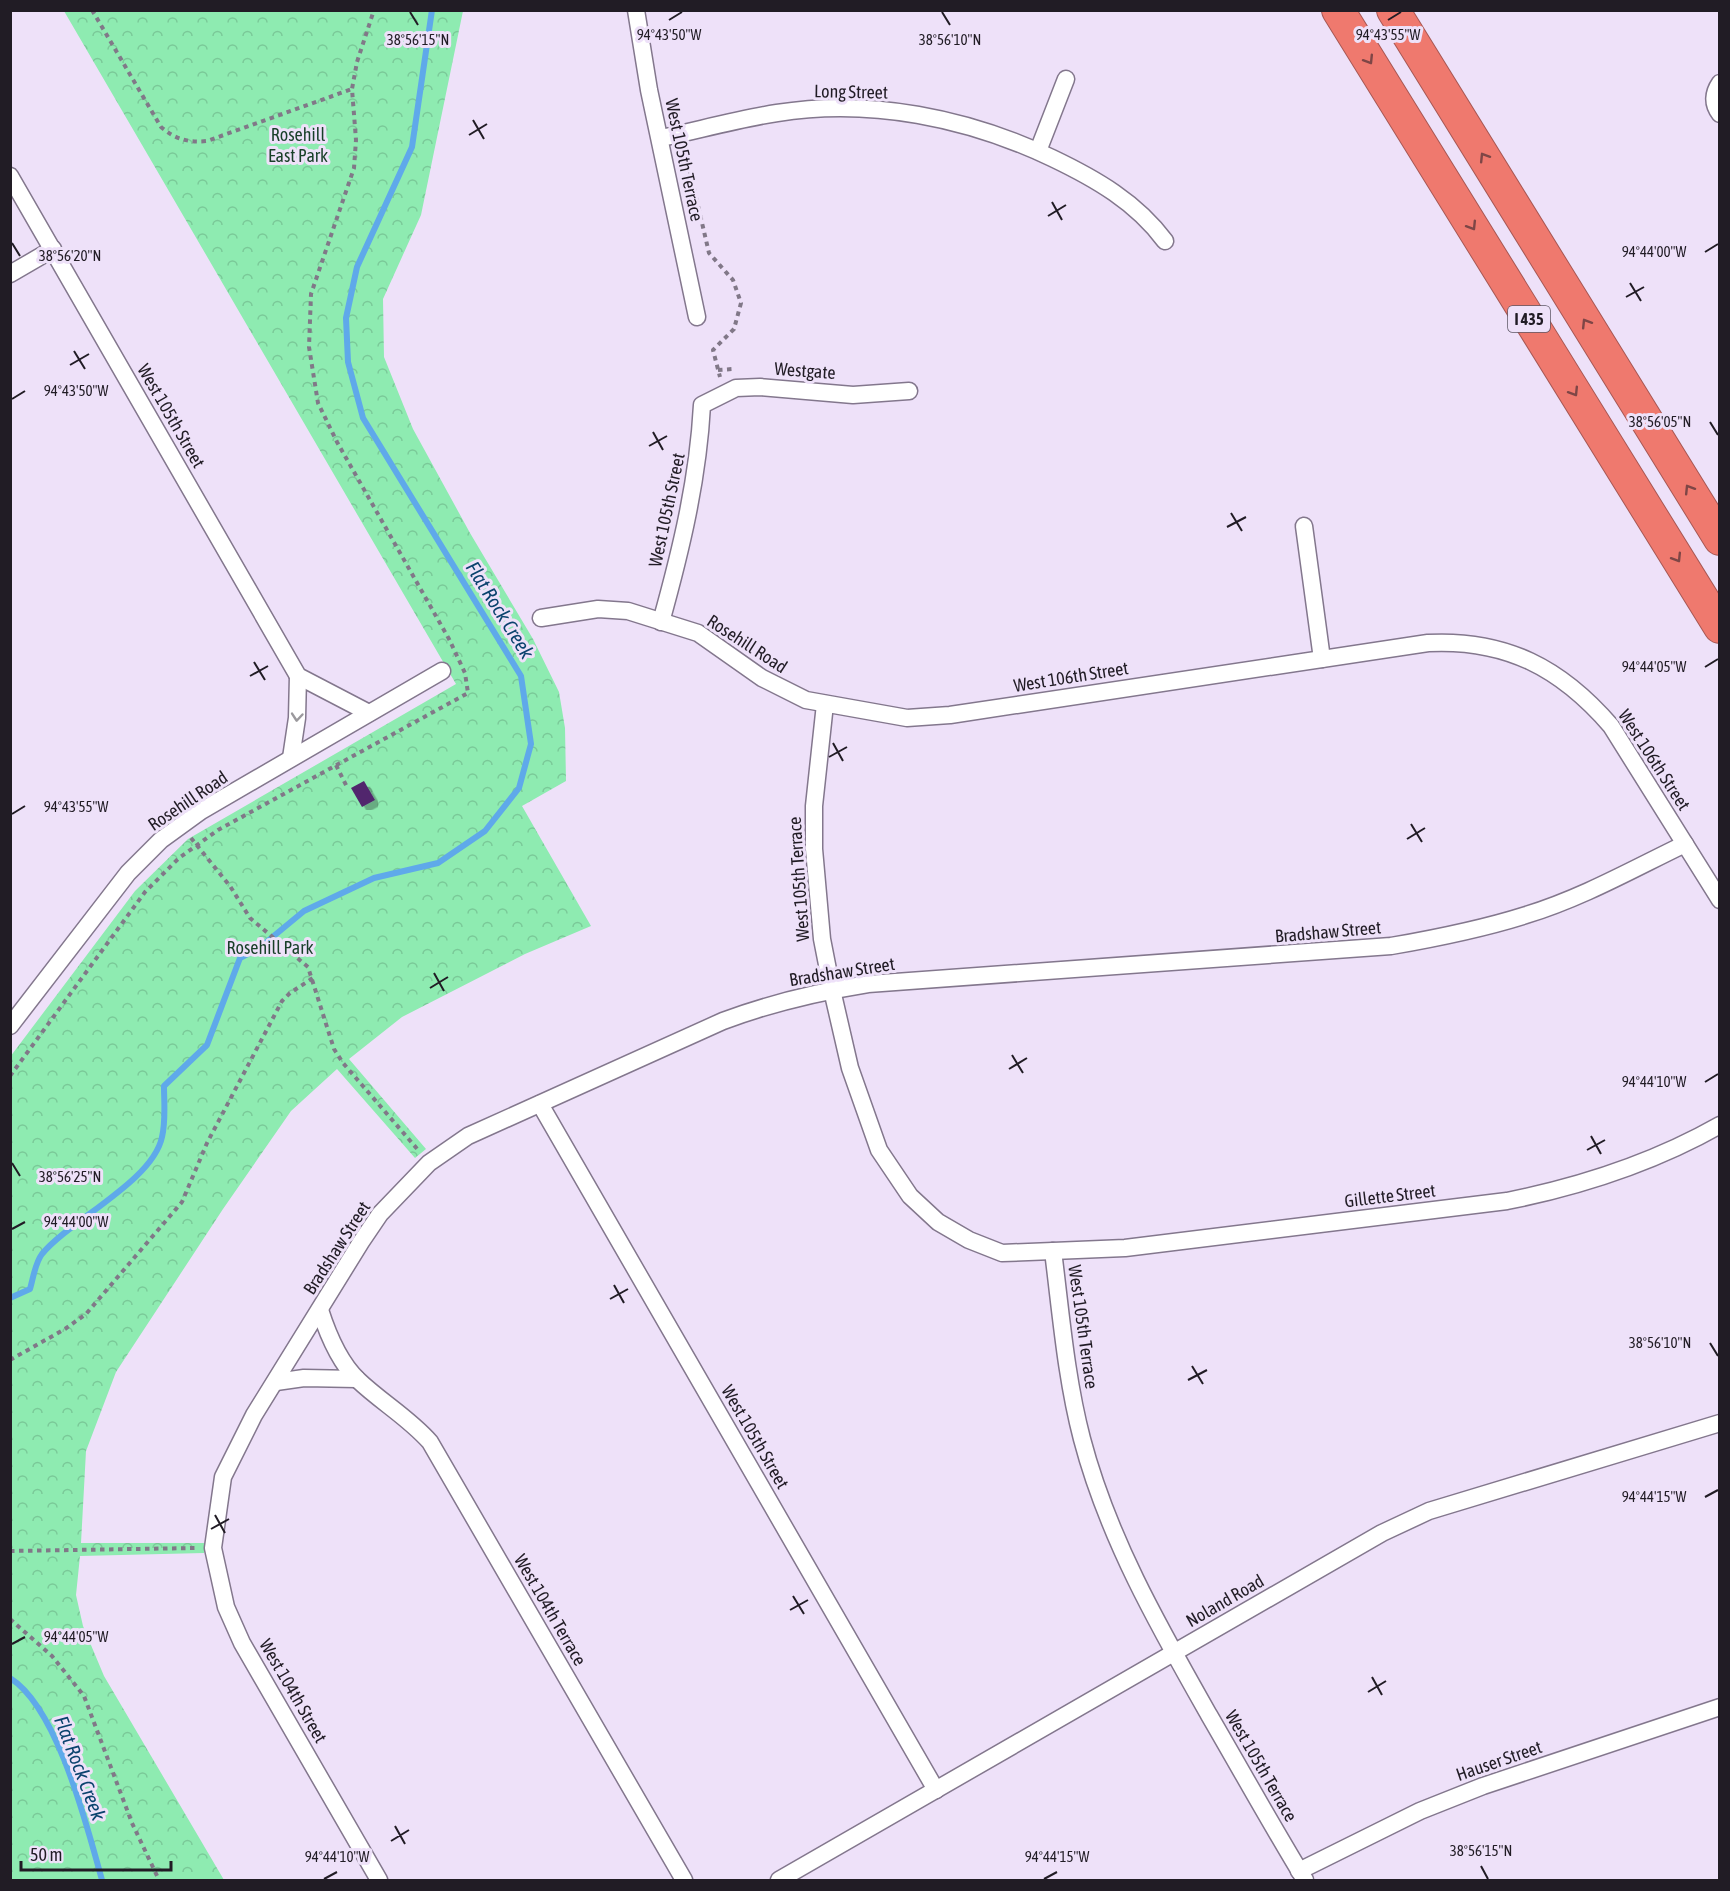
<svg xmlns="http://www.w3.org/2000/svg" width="1730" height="1891" font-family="'Asap Condensed',sans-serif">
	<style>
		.park { fill: url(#park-crowns) }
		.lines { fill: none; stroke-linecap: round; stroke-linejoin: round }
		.stream { stroke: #5fa9ea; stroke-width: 6 }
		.building { fill: #51276d; filter: url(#shadow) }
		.street-casing { stroke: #83778d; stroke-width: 19 }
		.highway-casing { stroke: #a75854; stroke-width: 34 }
		.path { stroke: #817888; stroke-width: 4; stroke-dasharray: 4.5 4.5; stroke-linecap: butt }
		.street { stroke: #fff; stroke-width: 16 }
		.highway { stroke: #ef796e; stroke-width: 32 }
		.oneway { stroke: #7e4646 }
		.oneway2 { stroke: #9b999d }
		.ticks { fill: none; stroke: #211c25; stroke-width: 2 }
		.labels { text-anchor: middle; stroke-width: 6; stroke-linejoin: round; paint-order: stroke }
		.shield { fill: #eee1f9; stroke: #5e5765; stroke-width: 1.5 }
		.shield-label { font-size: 16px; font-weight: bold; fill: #211c25 }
		.street-label { font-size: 18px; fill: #211c25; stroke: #eee1f9 }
		.park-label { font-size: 18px; fill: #183f28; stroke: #eee1f9 }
		.water-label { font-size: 20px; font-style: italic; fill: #0b436e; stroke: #eee1f9 }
		.ticks-label { font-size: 15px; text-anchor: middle; fill: #211c25; stroke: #eee1f9; stroke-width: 6; stroke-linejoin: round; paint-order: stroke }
	</style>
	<defs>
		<pattern id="park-crowns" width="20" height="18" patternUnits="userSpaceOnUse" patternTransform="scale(1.5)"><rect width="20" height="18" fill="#8eebb1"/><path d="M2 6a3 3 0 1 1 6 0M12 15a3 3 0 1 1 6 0" fill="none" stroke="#7ac998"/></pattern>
		<filter id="shadow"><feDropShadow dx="5.5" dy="5.5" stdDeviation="0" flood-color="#0004"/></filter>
	</defs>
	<rect width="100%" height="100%" fill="#eee1f9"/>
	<!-- park -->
	<path class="park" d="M64 11H463L421 215 383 299 384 357 413 429 470 533 533 639 559 692 565 728 566 781 522 806 591 926 525 954 402 1017 349 1059 426 1149 415 1158 337 1069 291 1111 223 1209 116 1372 86 1451 81 1543H204V1553L80 1556 76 1595 83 1626 104 1676 224 1880H11L10 1057 135 891 188 839 456 684Z"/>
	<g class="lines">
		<!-- stream -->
		<g class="stream">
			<path d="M10 1298 30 1289C33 1279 35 1263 42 1254 70 1220 153 1181 162 1137 166 1121 164 1102 164 1086L207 1045 240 958 258 949 304 911 374 878 438 863 485 831 519 788 531 744 521 676 363 418 348 362 346 318 357 267 412 147 432 10"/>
			<path d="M10 1678C58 1708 87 1827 102 1880"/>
		</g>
	</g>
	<!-- building -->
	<path class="building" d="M364 781 375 800 362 807 351 788Z"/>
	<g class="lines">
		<!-- street casing -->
		<g class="street-casing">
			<g id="street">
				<path d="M636 10 649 90 697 317"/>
				<path d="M1720 83C1713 93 1712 104 1720 114"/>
				<path d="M661 138C699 130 738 119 777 113 870 98 968 118 1052 158 1096 179 1136 202 1165 241"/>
				<path d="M1038 151 1066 79"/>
				<path d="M10 176 298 676 369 713"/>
				<path d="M10 274 53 249"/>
				<path d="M1304 526 1322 659"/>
				<path d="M541 618 598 609 628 611 698 633 762 678 806 700 907 718 950 715 1428 643C1506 639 1561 668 1611 726L1720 900"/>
				<path d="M661 622C681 550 698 480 702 405L736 388 760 387 853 395 909 391"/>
				<path d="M825 704 814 806V849L822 939 832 990 850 1068 879 1150 910 1196 938 1222 969 1240 1002 1253 1053 1251 1125 1248 1507 1201C1582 1186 1653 1163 1720 1125"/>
				<path d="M291 758 297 718 298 676"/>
				<path d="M10 1026 128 873 161 840 201 811 442 671"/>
				<path d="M540 1104 936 1790"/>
				<path d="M1053 1251C1061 1314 1066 1378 1082 1439 1108 1538 1159 1627 1209 1715 1241 1770 1272 1826 1305 1880"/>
				<path d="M320 1310C328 1335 339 1362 358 1380 381 1402 409 1418 430 1442L684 1880"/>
				<path d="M276 1382 304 1378 357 1379"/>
				<path d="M1299 1871 1420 1811 1483 1786 1720 1707"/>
				<path d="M379 1880 242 1643 226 1607 213 1548 223 1477 254 1415 361 1242 380 1214 429 1163 468 1136 723 1021C771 1003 818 992 868 984L1391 946C1437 938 1482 929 1526 915 1582 898 1633 869 1685 844"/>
				<path d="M779 1880 1382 1533 1429 1511 1720 1423"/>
			</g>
		</g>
		<!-- highway casing -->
		<g class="highway-casing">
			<g id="highway">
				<path d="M1338 10 1720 627"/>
				<path d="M1393 10 1720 539"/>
			</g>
		</g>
		<!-- path -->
		<g class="path">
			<path d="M92 10 161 127C175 139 188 143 207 141L352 89"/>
			<path d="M686 154 709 253 733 280 741 303 734 329 713 350 720 377"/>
			<path d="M718 370 733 369"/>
			<path d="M336 765 348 789"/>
			<path d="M191 838 230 886 250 918 308 967 334 1049 343 1063 419 1151"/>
			<path d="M10 1076 145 892 179 858 218 830 468 693 465 673 449 639 337 442 318 403 309 347 311 294 354 168 356 140 352 89 357 62 374 10"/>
			<path d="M10 1360 65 1329 86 1314 182 1202 207 1143 282 1001 290 993 313 978"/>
			<path d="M10 1551 197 1548"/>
			<path d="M10 1619 52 1656 84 1696 132 1823 159 1880"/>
		</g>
		<!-- street -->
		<use href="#street" class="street"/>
		<!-- highway -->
		<use href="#highway" class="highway"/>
	</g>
	<!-- one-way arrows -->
	<defs><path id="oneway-chevron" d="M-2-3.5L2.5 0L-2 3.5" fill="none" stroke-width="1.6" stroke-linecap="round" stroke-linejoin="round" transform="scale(1.5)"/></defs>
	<g class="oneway">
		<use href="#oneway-chevron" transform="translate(1369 60) rotate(58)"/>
		<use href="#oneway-chevron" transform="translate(1484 157) rotate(-122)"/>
		<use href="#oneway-chevron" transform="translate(1472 226) rotate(58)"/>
		<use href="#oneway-chevron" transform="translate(1586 323) rotate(-122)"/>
		<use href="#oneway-chevron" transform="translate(1574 392) rotate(58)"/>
		<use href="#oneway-chevron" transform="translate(1689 489) rotate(-122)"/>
		<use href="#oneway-chevron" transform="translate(1677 558) rotate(58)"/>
	</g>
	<use class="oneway2" href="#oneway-chevron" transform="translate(297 717) rotate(95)"/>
	<!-- ticks -->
	<path class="ticks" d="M410 12 418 25M942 12 950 25M669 20 682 12M1388 20 1401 12M473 120 484 139M469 135 487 124M1052 202 1062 220M1048 216 1066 205M12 243 20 256M1705 252 1718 244M1630 283 1641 301M1626 297 1644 287M74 351 85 369M70 365 89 354M12 399 25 391M1710 422 1718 435M653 432 663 450M649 446 667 436M1231 513 1242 531M1227 527 1246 517M254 662 265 680M1705 667 1718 659M250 676 268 666M833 743 843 761M829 757 847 747M12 814 25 806M1411 824 1422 842M1407 839 1425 828M434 973 444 991M430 988 448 977M1012 1055 1023 1073M1009 1069 1027 1058M1705 1082 1718 1074M1591 1136 1601 1154M1587 1150 1605 1140M12 1163 20 1176M12 1229 25 1222M614 1285 624 1303M610 1299 628 1289M1710 1343 1718 1356M1192 1366 1203 1384M1188 1380 1207 1370M1705 1497 1718 1490M215 1515 225 1533M211 1529 229 1519M793 1596 804 1614M790 1610 808 1600M12 1644 25 1637M1372 1677 1382 1695M1368 1692 1386 1681M395 1826 405 1844M391 1841 409 1830M1481 1866 1488 1879M324 1879 337 1872M1044 1879 1057 1872"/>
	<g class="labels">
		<!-- shield labels -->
		<rect class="shield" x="1508" y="306" width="42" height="26" rx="4.5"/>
		<g class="shield-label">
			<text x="1529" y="325">I 435</text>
		</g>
		<!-- street labels -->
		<g class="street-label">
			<text transform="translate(851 92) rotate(1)" y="6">Long Street</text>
			<text transform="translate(684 160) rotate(78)" y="6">West 105th Terrace</text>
			<text transform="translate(805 371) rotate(4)" y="6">Westgate</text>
			<text transform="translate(171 416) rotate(60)" y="6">West 105th Street</text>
			<text transform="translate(667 510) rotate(-78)" y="6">West 105th Street</text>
			<text transform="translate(747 644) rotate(33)" y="6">Rosehill Road</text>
			<text transform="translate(1071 677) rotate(-9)" y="6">West 106th Street</text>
			<text transform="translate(1654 760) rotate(57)" y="6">West 106th Street</text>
			<text transform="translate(188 801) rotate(-34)" y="6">Rosehill Road</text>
			<text transform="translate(799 879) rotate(-94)" y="6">West 105th Terrace</text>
			<text transform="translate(1328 932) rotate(-5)" y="6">Bradshaw Street</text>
			<text transform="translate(842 972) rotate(-9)" y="6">Bradshaw Street</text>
			<text transform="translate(1390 1196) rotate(-7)" y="6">Gillette Street</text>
			<text transform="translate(337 1248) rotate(-57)" y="6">Bradshaw Street</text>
			<text transform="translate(1083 1327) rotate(82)" y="6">West 105th Terrace</text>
			<text transform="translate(755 1437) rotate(60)" y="6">West 105th Street</text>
			<text transform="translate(1225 1601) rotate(-30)" y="6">Noland Road</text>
			<text transform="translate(550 1610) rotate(60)" y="6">West 104th Terrace</text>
			<text transform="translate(293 1691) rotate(60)" y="6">West 104th Street</text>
			<text transform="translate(1499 1761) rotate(-19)" y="6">Hauser Street</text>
			<text transform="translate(1261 1766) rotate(60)" y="6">West 105th Terrace</text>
		</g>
		<!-- park labels -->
		<g class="park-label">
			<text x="298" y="141">Rosehill<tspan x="298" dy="21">East Park</tspan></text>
			<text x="270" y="954">Rosehill Park</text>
		</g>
		<!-- water labels -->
		<g class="water-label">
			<text transform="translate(500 610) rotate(58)" y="7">Flat Rock Creek</text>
			<text transform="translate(80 1768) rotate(69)" y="7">Flat Rock Creek</text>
		</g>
	</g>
	<g class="ticks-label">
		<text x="1388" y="40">94°43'55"W</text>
		<text x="669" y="40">94°43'50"W</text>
		<text x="418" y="45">38°56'15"N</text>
		<text x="950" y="45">38°56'10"N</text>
		<text x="1654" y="257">94°44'00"W</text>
		<text x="70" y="261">38°56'20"N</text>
		<text x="76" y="396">94°43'50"W</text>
		<text x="1660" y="427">38°56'05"N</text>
		<text x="1654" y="672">94°44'05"W</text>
		<text x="76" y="812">94°43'55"W</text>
		<text x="1654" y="1087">94°44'10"W</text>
		<text x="70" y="1182">38°56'25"N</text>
		<text x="76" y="1227">94°44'00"W</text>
		<text x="1660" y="1348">38°56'10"N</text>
		<text x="1654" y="1502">94°44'15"W</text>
		<text x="76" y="1642">94°44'05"W</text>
		<text x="1481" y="1856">38°56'15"N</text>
		<text x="337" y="1862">94°44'10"W</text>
		<text x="1057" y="1862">94°44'15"W</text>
	</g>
	<!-- border -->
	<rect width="1730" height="1891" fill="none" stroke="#211c25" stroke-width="24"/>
	<!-- scale -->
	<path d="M21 1861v9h150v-9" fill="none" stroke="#211c25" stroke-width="3"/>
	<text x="30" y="1861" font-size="18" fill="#211c25" stroke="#eee1f9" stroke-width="4.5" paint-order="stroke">50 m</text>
</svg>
